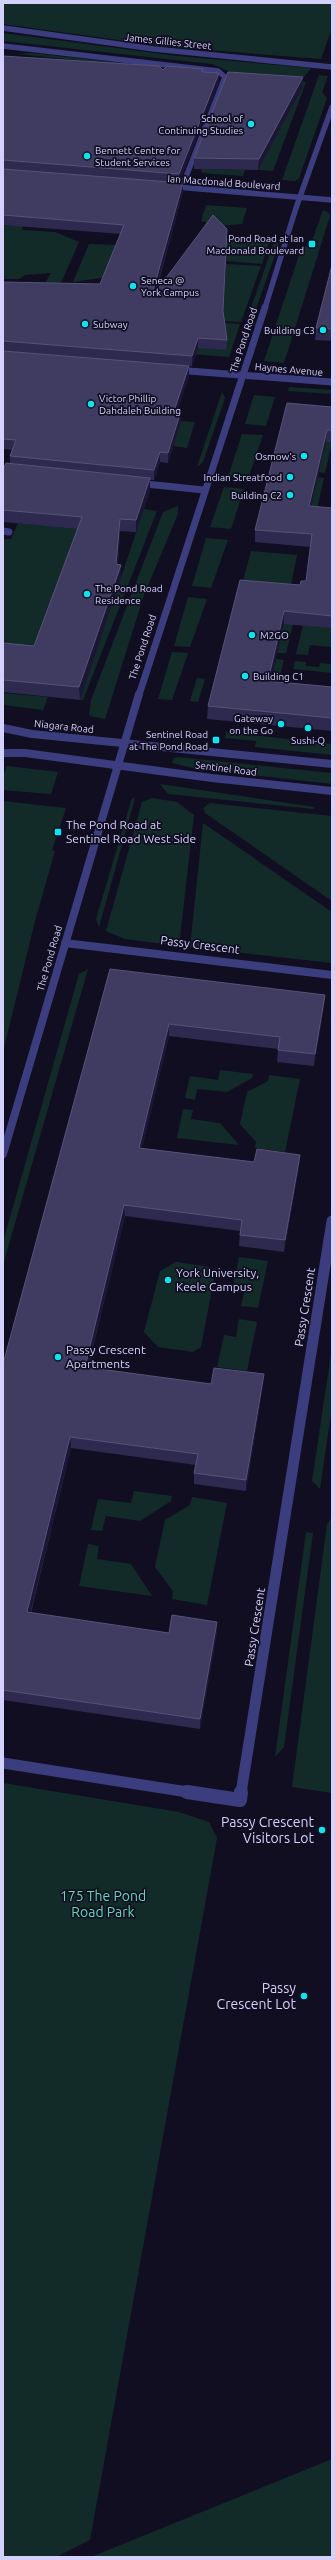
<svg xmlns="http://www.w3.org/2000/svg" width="335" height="2560" font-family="Ubuntu,sans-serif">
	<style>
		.green { fill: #122b29 }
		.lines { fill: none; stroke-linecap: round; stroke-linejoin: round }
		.minor-far4 { stroke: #3c3d7e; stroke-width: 5.5 }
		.minor-far3 { stroke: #3c3d7e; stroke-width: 7 }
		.minor-far2 { stroke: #3c3d7e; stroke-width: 8 }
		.minor-far1 { stroke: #3c3d7e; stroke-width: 11 }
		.minor { stroke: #3c3d7e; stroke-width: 14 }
		.wall { fill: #2e294e }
		.shaded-wall { fill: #1b1634 }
		.building { fill: #3f3b61; stroke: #575279 }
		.poi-dot { fill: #0ce4ee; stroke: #110e21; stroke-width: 1.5 }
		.labels { text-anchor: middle; stroke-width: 3.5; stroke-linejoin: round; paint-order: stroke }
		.far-street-label { font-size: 10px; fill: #d4d1fd; stroke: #110e21 }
		.far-poi-label { font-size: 10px; fill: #d4d1fd; stroke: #110e21; text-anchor: end }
		.poi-label { font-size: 12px; fill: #d4d1fd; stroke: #110e21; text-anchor: start }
		.street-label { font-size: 12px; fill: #d4d1fd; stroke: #110e21 }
		.near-poi-label { font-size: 14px; fill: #d4d1fd; stroke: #110e21; text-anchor: end }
		.near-park-label { font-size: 14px; fill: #61d9b4; stroke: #110e21 }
	</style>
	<rect width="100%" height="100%" fill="#110e21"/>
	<!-- green -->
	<g class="green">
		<path d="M3 3H332V28L321 59 169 47 3 24Z"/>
		<path d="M3 33 177 56 311 68 304 77 230 72 212 64 3 41Z"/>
		<path d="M30 53 143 65 151 68 18 54Z"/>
		<path d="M319 75 328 76 322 92 327 98 299 178 295 181 282 180Z"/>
		<path d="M253 78 306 82 273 171 258 170 302 88Z"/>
		<path d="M201 169 245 170 243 176 202 173Z"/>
		<path d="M206 205 247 208 242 224 219 226 201 221Z"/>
		<path d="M323 210 328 212 330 216 284 363 264 361 302 246 317 247 318 242 312 241Z"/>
		<path d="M3 225 23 226 22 230 55 232 79 242 61 283 44 285 51 273 25 275 19 279H3Z"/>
		<path d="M227 238 269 242 262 264 226 261Z"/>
		<path d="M274 242 279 243 249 329 244 328Z"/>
		<path d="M89 244 120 245 107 277 73 282Z"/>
		<path d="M226 264 261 266 241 322 223 321Z"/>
		<path d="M213 322 240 324 229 357 103 347Z"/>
		<path d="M289 387 332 390V394L288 391Z"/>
		<path d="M222 392 225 398 203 462 197 467Z"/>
		<path d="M254 395 275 397 266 426 245 424Z"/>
		<path d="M181 421 195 422 187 448 173 446Z"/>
		<path d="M242 434 263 435 248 479 228 477Z"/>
		<path d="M326 442 332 443 325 473 319 472Z"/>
		<path d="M318 477 324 478 316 513 310 512Z"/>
		<path d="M224 487 244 489 231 529 210 527Z"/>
		<path d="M178 506V514L144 595 105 719 89 716 91 700 163 512Z"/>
		<path d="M144 509 157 511 83 700H80Z"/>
		<path d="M18 523 98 531 41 644 3 655V539H11Z"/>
		<path d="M206 538 228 540 211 588 192 586Z"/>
		<path d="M251 551 297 555 291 585 243 581Z"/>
		<path d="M188 597 207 599 190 647 174 646Z"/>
		<path d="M284 623 293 624 286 653H277Z"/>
		<path d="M303 625 332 628V647L310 645 308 655 296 654Z"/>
		<path d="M172 652 188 653 172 700 158 699Z"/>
		<path d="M276 659 284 660 277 686 268 693Z"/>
		<path d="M295 661 306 662V666L319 667 320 663 332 664V673L293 669Z"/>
		<path d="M197 678 205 679 198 702 190 701Z"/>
		<path d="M3 693 48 697 43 710 3 705Z"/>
		<path d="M226 732 332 744V755L255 747 256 741 225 738Z"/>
		<path d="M178 757 332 773V784L197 769 172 763 174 758Z"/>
		<path d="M7 766 58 772 51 794 3 790V776Z"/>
		<path d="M160 784 314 807 313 809 168 794Z"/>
		<path d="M132 798H135L99 927 96 919Z"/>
		<path d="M152 798 177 802 194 815 179 946 125 939 106 931 142 802Z"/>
		<path d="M3 801 66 808 52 850 55 851 35 921 3 1052Z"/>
		<path d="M210 803 332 816V901L205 813 203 808Z"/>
		<path d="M203 823 332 912V963L190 947Z"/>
		<path d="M88 969 3 1265V1242L79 974Z"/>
		<path d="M220 1070 253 1074 252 1078 227 1092 197 1089 195 1100 185 1098 190 1076 218 1080Z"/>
		<path d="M269 1075 300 1079 285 1152 255 1148 256 1142 240 1124 247 1092 268 1081Z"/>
		<path d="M183 1109 193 1110 191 1119 220 1123 239 1145 177 1138Z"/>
		<path d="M239 1257 268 1261 258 1308 241 1306 245 1289 233 1287Z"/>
		<path d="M176 1262 210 1267 215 1273 201 1347 193 1352 158 1347 144 1332 160 1271Z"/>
		<path d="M239 1319 257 1322 247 1371 217 1367 224 1335 236 1337Z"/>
		<path d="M332 1347V1406L320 1489 312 1481Z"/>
		<path d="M134 1491 172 1496 171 1501 140 1521 106 1516 102 1531 91 1530 98 1499 131 1503Z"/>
		<path d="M192 1497 227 1503 207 1605 172 1599 173 1591 155 1567 165 1520 190 1505Z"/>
		<path d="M332 1517V1793L292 1787 327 1524Z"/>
		<path d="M306 1532 313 1533 284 1747 275 1757Z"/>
		<path d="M88 1544 99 1546 97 1559 131 1564 152 1596 79 1586Z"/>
		<path d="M3 1783 179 1812 209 1822 217 1838 90 2540 56 2557H3Z"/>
		<path d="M332 2459V2557H91Z"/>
	</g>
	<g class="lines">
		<!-- minor-far4 -->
		<g class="minor-far4">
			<path d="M3 28 154 49 332 67"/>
			<path d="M3 46 218 71 225 77 182 187"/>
			<path d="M177 187 332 200"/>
			<path d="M265 308 296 208 332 107"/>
		</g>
		<!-- minor-far3 -->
		<g class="minor-far3">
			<path d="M176 370 332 382"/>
			<path d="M136 483 204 490"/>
			<path d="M3 531 9 532"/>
			<path d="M139 695 265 307"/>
		</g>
		<!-- minor-far2 -->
		<g class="minor-far2">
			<path d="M3 728 32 734 332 764"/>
			<path d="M3 753H25L212 778 332 791"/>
			<path d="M65 943 332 975"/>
			<path d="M3 1154 139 694"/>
		</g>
		<!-- minor-far1 -->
		<g class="minor-far1">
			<path d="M3 1763 194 1793"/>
			<path d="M241 1793 332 1221"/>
		</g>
		<!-- minor -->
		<path class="minor" d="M187 1792 240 1800 241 1792"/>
	</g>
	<!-- wall -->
	<g class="wall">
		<path d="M3 56 163 70 203 72 219 82 179 183 183 192 156 292 223 312 227 340 226 350 198 348 192 366 3 351 189 366V376L177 411 181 421 168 463 160 462 154 480H150V490L136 532 120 531 118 564 121 577 80 700 3 692V643L34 646 77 529 3 522V470L10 464V456L12 450 3 449V282L100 284 121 234 3 225Z"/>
		<path d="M303 77 302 88 258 170 194 169V158Z"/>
		<path d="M332 265V341L315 340 316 328Z"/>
		<path d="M332 407V443L326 442 311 506 332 508V628L284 624 270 681 332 687V731L207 719 208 706 300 585 306 581 310 547 255 542V530Z"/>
		<path d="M110 969 325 995 324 1006 314 1066 277 1062 278 1049 169 1036 142 1148 254 1162 300 1155 299 1166 284 1252 239 1246 240 1231 125 1216 88 1368 211 1384 264 1374 263 1385 246 1491 194 1484V1473L196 1465 71 1448 31 1613 169 1633 217 1622V1632L200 1729 3 1700V1364Z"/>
	</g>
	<!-- shaded-wall -->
	<g class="shaded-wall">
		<path d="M219 73V82L179 184V174Z"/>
		<path d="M303 77 302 88 258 170 259 159Z"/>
		<path d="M183 183V192L151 307V298Z"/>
		<path d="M198 338V348L192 366V356Z"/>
		<path d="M189 366V376L174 421V411Z"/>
		<path d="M181 411V421L168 463V453Z"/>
		<path d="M327 430 326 442 308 518 309 506Z"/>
		<path d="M160 452V462L154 480V470Z"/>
		<path d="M150 478V490L136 532V520Z"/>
		<path d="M120 519V531L117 576 116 564Z"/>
		<path d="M121 565V577L80 700 79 687Z"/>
		<path d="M284 611V624L268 693V681Z"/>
		<path d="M325 995 324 1006 314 1066 315 1054Z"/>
		<path d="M169 1024V1036L139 1160V1148Z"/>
		<path d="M300 1155 299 1166 284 1252 285 1240Z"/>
		<path d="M124 1205 125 1216 85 1378V1367Z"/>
		<path d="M264 1374 263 1385 246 1491V1480Z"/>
		<path d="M70 1437 71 1448 28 1622 27 1612Z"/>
		<path d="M217 1622V1632L200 1729V1719Z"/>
	</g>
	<!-- building -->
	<g class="building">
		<path d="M3 56 159 66 163 70 167 66 203 69 202 72 219 73 179 174 3 160Z"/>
		<path d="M228 72 303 77 259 159 194 158Z"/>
		<path d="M3 169 183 183 151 298 213 215 227 229 223 311 227 340 198 338 192 356 3 341V282L100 284 124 225 3 215Z"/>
		<path d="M332 265V329L316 328Z"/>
		<path d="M3 351 189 366 174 411H181L168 453 160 452 154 470 10 456 16 440 3 439Z"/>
		<path d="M287 403 332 407V430H327L309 506 332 508V616L284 611 268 681 332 687V718L208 706 240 580 300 585 301 581H306L312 534 255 530Z"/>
		<path d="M6 463 150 478 136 520 120 519 116 564 121 565 79 687 3 680V643L34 646 82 517 3 510V470Z"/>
		<path d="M110 969 325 995 315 1054 278 1050 280 1037 169 1024 139 1148 254 1162 257 1149 300 1155 285 1240 240 1235 242 1220 124 1205 85 1367 211 1384 214 1368 264 1374 246 1480 194 1473 198 1454 70 1437 27 1612 169 1633 172 1615 217 1622 200 1719 3 1690V1364Z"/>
	</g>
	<!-- markers -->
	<g class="poi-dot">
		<circle cx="251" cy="124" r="4"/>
		<circle cx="87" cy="156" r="4"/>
		<rect x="308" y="240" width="8" height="8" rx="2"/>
		<circle cx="133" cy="286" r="4"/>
		<circle cx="85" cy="324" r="4"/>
		<circle cx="323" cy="330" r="4"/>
		<circle cx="91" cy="404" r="4"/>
		<circle cx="304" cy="456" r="4"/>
		<circle cx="290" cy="477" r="4"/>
		<circle cx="290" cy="495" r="4"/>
		<circle cx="87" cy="594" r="4"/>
		<circle cx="252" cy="635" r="4"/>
		<circle cx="245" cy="676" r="4"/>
		<circle cx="281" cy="724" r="4"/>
		<circle cx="308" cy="728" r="4"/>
		<rect x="212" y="736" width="8" height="8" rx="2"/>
		<rect x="54" y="828" width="8" height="8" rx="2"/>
		<circle cx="168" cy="1280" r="4"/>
		<circle cx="58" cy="1357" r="4"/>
		<circle cx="322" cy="1830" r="4"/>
		<circle cx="304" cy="1996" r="4"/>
	</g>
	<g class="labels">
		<!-- far-street labels -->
		<g class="far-street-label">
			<text transform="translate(168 41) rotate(6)" y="4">James Gillies Street</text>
			<text transform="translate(224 182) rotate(4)" y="4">Ian Macdonald Boulevard</text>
			<text transform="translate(243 340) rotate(-72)" y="4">The Pond Road</text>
			<text transform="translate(289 369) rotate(5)" y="4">Haynes Avenue</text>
			<text transform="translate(142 647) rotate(-72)" y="4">The Pond Road</text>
			<text transform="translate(64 726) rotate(6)" y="4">Niagara Road</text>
			<text transform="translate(226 768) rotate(7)" y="4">Sentinel Road</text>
			<text transform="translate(49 958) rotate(-74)" y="4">The Pond Road</text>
		</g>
		<!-- far-poi labels -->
		<g class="far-poi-label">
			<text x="243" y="122">School of<tspan x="243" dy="12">Continuing Studies</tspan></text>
			<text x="95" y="154" text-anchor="start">Bennett Centre for<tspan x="95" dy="12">Student Services</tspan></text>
			<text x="304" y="242">Pond Road at Ian<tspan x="304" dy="12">Macdonald Boulevard</tspan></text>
			<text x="141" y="284" text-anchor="start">Seneca @<tspan x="141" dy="12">York Campus</tspan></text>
			<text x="93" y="328" text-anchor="start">Subway</text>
			<text x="315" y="334">Building C3</text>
			<text x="99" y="402" text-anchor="start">Victor Phillip<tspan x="99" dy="12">Dahdaleh Building</tspan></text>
			<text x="296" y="460">Osmow's</text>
			<text x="282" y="481">Indian Streatfood</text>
			<text x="282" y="499">Building C2</text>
			<text x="95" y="592" text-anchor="start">The Pond Road<tspan x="95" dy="12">Residence</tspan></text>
			<text x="260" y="639" text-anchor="start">M2GO</text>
			<text x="253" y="680" text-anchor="start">Building C1</text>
			<text x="273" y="722">Gateway<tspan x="273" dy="12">on the Go</tspan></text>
			<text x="208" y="738">Sentinel Road<tspan x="208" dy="12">at The Pond Road</tspan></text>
			<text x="308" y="744" text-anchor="middle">Sushi-Q</text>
		</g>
		<!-- poi labels -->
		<g class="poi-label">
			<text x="66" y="829">The Pond Road at<tspan x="66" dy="14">Sentinel Road West Side</tspan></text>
			<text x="176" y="1277">York University,<tspan x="176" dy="14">Keele Campus</tspan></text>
			<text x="66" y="1354">Passy Crescent<tspan x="66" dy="14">Apartments</tspan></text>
		</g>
		<!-- street labels -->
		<g class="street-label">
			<text transform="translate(200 945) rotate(7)" y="4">Passy Crescent</text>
			<text transform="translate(305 1307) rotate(-81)" y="4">Passy Crescent</text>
			<text transform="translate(255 1627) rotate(-81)" y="4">Passy Crescent</text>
		</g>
		<!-- near-poi labels -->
		<g class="near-poi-label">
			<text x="314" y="1827">Passy Crescent<tspan x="314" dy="16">Visitors Lot</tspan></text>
			<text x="296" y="1993">Passy<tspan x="296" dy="16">Crescent Lot</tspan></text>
		</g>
		<!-- near-park labels -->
		<g class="near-park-label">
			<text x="103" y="1901">175 The Pond<tspan x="103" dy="16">Road Park</tspan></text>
		</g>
	</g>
	<!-- border -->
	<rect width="335" height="2560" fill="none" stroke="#d4d1fd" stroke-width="8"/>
</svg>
